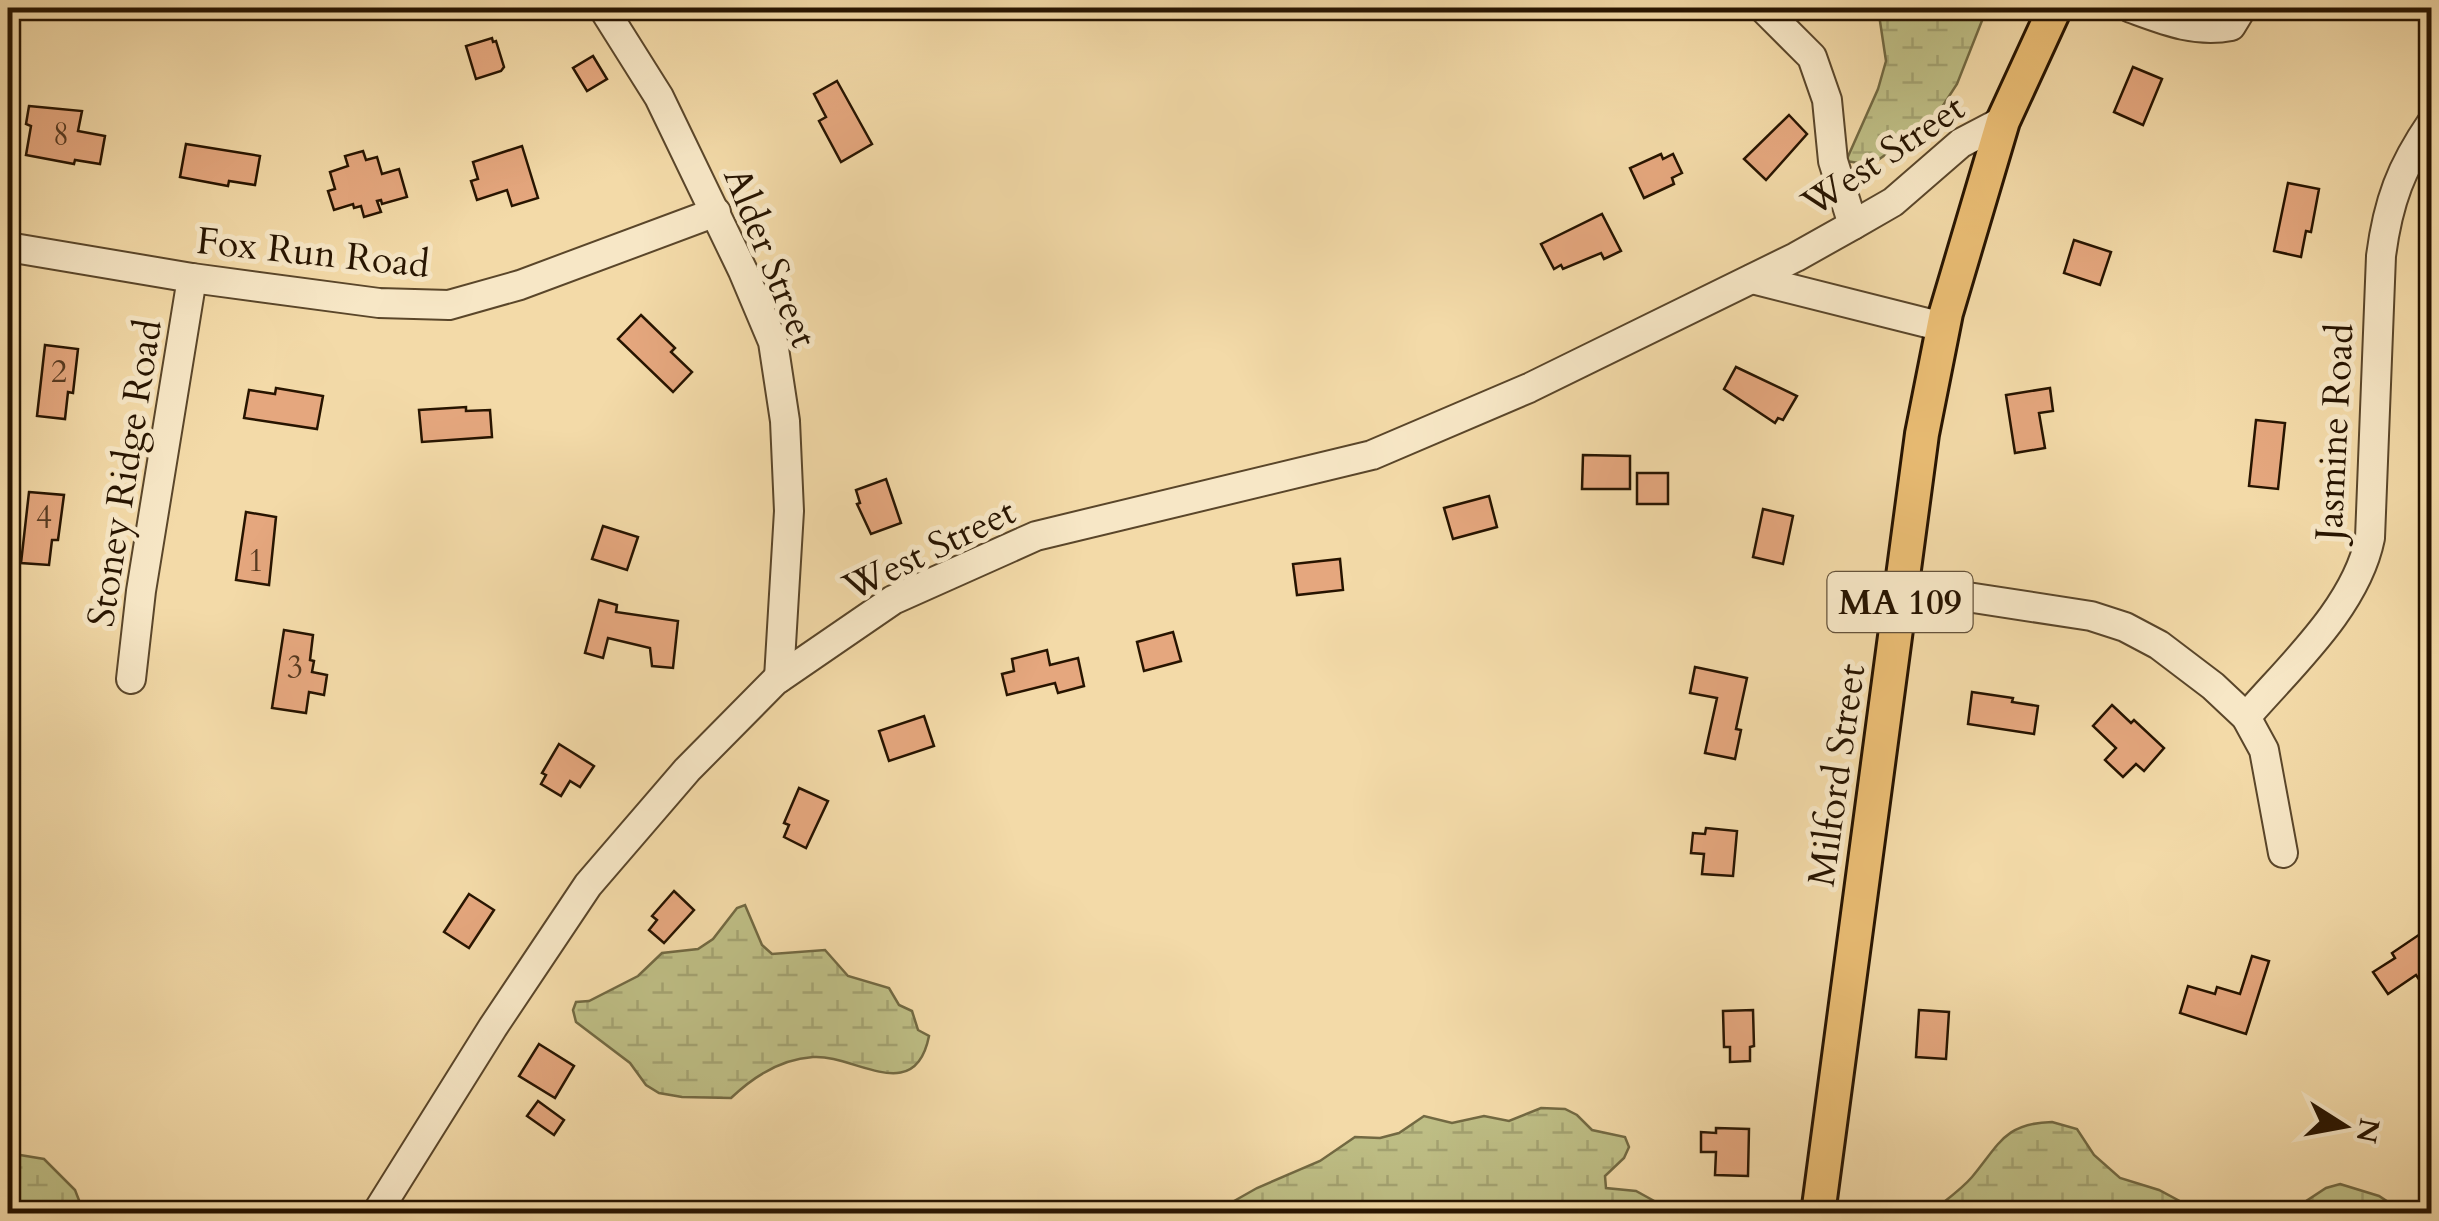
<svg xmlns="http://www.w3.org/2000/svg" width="2439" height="1221" font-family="Cardo,serif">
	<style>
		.wetland { fill: url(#wetland-marsh); stroke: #726942; stroke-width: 2.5 }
		.building { fill: #e5a77e; stroke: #271400; stroke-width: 2.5 }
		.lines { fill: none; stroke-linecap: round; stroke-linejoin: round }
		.minor-casing { stroke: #5a462a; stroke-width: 32 }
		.major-casing { stroke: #271400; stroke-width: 38 }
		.minor { stroke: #f7e7c6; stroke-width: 28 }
		.major { stroke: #eabd74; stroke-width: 32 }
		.labels { text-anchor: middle; stroke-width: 10; stroke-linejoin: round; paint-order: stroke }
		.number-label { font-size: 32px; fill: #563920 }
		.shield { fill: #f7e7c6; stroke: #65533b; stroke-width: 2.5 }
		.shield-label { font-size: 35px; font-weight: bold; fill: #271400 }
		.street-label { font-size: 38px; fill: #271400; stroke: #f7e7c6 }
	</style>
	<defs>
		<pattern id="wetland-marsh" width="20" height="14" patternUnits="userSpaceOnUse" patternTransform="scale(2.5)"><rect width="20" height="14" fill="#bebe85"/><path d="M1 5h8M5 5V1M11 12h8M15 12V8" fill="none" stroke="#a3a271"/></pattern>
	</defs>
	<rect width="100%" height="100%" fill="#f3daa8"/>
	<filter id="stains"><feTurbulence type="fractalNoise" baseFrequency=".002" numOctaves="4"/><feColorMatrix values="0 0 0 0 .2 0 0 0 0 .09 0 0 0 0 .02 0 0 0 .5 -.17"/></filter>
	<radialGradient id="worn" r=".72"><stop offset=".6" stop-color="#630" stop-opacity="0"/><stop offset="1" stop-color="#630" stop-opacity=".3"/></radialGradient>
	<!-- wetland -->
	<g class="wetland">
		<path d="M1878 8H1987L1957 84 1933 121 1871 165 1846 161 1878 89 1886 61Z"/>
		<path d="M745 905 762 945 772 954 825 950 848 976 889 988 899 1005 912 1011 918 1030 929 1036C915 1107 854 1054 813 1057 781 1059 753 1077 731 1098L682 1097 659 1093 646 1085 630 1063 576 1022 573 1010 576 1002 589 1001 638 976 662 953 698 949 713 939 737 908Z"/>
		<path d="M1541 1108 1565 1109 1577 1115 1592 1130 1625 1137 1629 1147 1624 1158 1605 1176 1606 1188 1636 1191 1656 1202 1651 1213H1213L1257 1188 1320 1161 1355 1137 1380 1138 1399 1133 1424 1116 1452 1123 1484 1116 1509 1121Z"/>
		<path d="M2052 1122 2077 1129 2094 1155 2120 1178 2159 1190 2202 1213H1930C1943 1202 1960 1191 1972 1177 1999 1145 2004 1123 2052 1122Z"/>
		<path d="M8 1153 44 1159 75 1190 84 1213H8Z"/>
		<path d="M2340 1184 2379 1196 2405 1213H2288L2326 1188Z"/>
	</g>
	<!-- building -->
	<g class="building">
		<path d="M492 38 493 42 496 41 504 67 501 71 476 79 466 46Z"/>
		<path d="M593 56 607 79 587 91 573 68Z"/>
		<path d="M2133 67 2162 79 2143 125 2114 112Z"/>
		<path d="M837 81 872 144 841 162 819 121 826 117 814 94Z"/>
		<path d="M29 106 82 111 78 131 105 136 100 164 75 160 74 164 26 155 31 126 26 124Z"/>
		<path d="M1789 115 1807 134 1766 180 1744 159Z"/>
		<path d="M186 144 260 156 255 185 229 181 228 186 180 177Z"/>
		<path d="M522 146 538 198 512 206 507 190 477 200 471 181 478 179 473 162Z"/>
		<path d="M363 151 366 160 377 157 382 174 399 169 407 197 382 204 381 200 377 201 381 212 364 217 361 206 354 208 353 204 334 210 328 191 335 189 330 172 348 166 345 156Z"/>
		<path d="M1661 154 1663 159 1673 154 1682 173 1672 178 1674 184 1644 198 1630 168Z"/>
		<path d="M2288 183 2319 189 2311 232 2306 231 2301 257 2274 251Z"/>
		<path d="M1602 214 1621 251 1604 259 1601 253 1563 269 1561 265 1554 269 1541 244Z"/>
		<path d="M2074 240 2111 252 2100 285 2064 273Z"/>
		<path d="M641 315 675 348 671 352 692 372 673 392 618 339Z"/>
		<path d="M45 345 78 349 73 393 68 392 65 419 37 416Z"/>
		<path d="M1736 367 1797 396 1783 420 1778 418 1775 423 1724 389Z"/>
		<path d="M276 388 323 396 317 429 244 418 249 390 275 394Z"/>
		<path d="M2050 388 2053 411 2039 413 2045 448 2015 453 2006 395Z"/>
		<path d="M466 407V411L490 410 492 437 422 442 419 410Z"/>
		<path d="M2256 420 2285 423 2278 489 2249 486Z"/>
		<path d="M1583 455 1630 456V489H1582Z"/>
		<rect x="1637" y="473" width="31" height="31"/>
		<path d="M886 479 901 523 871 534 857 504 860 503 856 490Z"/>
		<path d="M29 492 64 495 58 540H52L49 565 21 563Z"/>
		<path d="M1489 496 1497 527 1453 539 1444 508Z"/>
		<path d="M1763 509 1793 516 1783 564 1753 557Z"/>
		<path d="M246 512 276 517 269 585 236 580Z"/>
		<path d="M603 526 638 537 627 570 592 559Z"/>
		<path d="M1340 559 1343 590 1297 595 1293 564Z"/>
		<path d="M599 600 617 605 616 612 678 621 673 668 652 666 650 648 608 638 603 658 585 653Z"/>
		<path d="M284 630 313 635 310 660 314 661 312 672 327 675 324 695 309 692 306 713 272 708Z"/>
		<path d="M1173 632 1181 661 1144 671 1137 642Z"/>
		<path d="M1047 650 1050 665 1078 658 1084 686 1058 693 1055 683 1007 695 1002 674 1014 671 1012 659Z"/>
		<path d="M1695 667 1747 678 1736 729 1741 730 1735 759 1705 753 1717 698 1690 693Z"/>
		<path d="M1972 692 2013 698 2012 702 2038 706 2034 734 1968 724Z"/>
		<path d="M2112 705 2131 723 2134 720 2164 748 2144 771 2136 764 2123 777 2105 760 2116 748 2093 726Z"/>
		<path d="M924 716 934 746 889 761 879 731Z"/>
		<path d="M559 744 594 766 580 787 570 781 561 796 541 784 546 775 542 773Z"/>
		<path d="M799 788 828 801 806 848 784 837 789 825 784 823Z"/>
		<path d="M1706 828 1737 831 1733 876 1702 874 1704 854 1691 853 1693 833 1705 834Z"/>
		<path d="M674 891 694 910 664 943 649 930 657 920 652 916Z"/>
		<path d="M469 894 494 910 469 948 444 932Z"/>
		<path d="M2432 926V998L2416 975 2388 994 2373 972 2395 958 2392 953Z"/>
		<path d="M2252 956 2269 961 2246 1034 2180 1013 2188 986 2215 994 2217 987 2240 994Z"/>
		<path d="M1753 1010 1754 1046 1750 1047V1061L1730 1062V1047H1724L1723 1011Z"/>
		<path d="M1919 1010 1949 1012 1946 1059 1916 1057Z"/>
		<path d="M539 1044 574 1066 555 1098 519 1076Z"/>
		<path d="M538 1101 564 1120 554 1135 527 1116Z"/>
		<path d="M1716 1128 1749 1129 1748 1176 1715 1175 1716 1152H1701V1132L1716 1133Z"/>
	</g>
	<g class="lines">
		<!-- minor casing -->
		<g class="minor-casing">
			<g id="minor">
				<path d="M603 8 659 97 743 271 773 342 785 421 789 511 779 678"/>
				<path d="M1763 8 1812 57 1827 100 1833 161 1853 225"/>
				<path d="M2131 8C2164 20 2195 33 2231 26L2242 8"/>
				<path d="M8 247 192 278 379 303 449 305 520 285 716 212"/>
				<path d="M1752 279 1943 327"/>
				<path d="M1902 587 2091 616 2125 627 2159 645 2213 686 2246 717 2264 750 2283 853"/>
				<path d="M131 679 141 591 192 278"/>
				<path d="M2246 717C2291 665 2356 607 2370 538L2381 256C2388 202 2401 167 2432 122"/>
				<path d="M376 1214 493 1027 588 885 687 770 775 681 893 600 1036 536 1372 455 1529 388 1796 257 1853 225 1893 202 1961 143 2003 121"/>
			</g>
		</g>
		<!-- major casing -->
		<g class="major-casing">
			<path id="major" d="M1818 1214 1922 434 1946 313 2003 121 2055 8"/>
		</g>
		<!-- minor -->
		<use href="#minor" class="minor"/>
		<!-- major -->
		<use href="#major" class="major"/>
	</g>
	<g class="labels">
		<!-- number labels -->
		<g class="number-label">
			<text x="61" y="145">8</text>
			<text x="59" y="382">2</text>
			<text x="44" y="528">4</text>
			<text x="256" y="571">1</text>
			<text x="295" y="678">3</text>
		</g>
		<!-- shield labels -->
		<rect class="shield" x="1827.5" y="572" width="145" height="60" rx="8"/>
		<g class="shield-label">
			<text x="1900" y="614">MA 109</text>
		</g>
		<!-- street labels -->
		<g class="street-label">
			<text transform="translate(1883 155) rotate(-34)" y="13">West Street</text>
			<text transform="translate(313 252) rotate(6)" y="13">Fox Run Road</text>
			<text transform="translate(771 257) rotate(68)" y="13">Alder Street</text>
			<text transform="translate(2334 432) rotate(-87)" y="13">Jasmine Road</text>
			<text transform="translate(124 473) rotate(-81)" y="13">Stoney Ridge Road</text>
			<text transform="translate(929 549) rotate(-26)" y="13">West Street</text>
			<text transform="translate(1836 775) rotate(-82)" y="13">Milford Street</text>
		</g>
	</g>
	<!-- margin -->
	<rect width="2439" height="1221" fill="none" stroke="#f3daa8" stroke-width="40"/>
	<rect x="10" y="10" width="2419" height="1201" fill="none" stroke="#271400" stroke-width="5"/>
	<rect x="20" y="20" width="2399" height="1181" fill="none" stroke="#271400" stroke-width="2.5"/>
	<!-- north arrow -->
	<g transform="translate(2344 1126) rotate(101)" stroke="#f7e7c6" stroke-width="8" paint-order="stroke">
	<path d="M0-8L18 38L0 25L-18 38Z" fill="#271400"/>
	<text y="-15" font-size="28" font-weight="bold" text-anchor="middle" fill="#271400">N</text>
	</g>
	<rect width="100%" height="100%" filter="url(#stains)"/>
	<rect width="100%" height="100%" fill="url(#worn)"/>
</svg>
